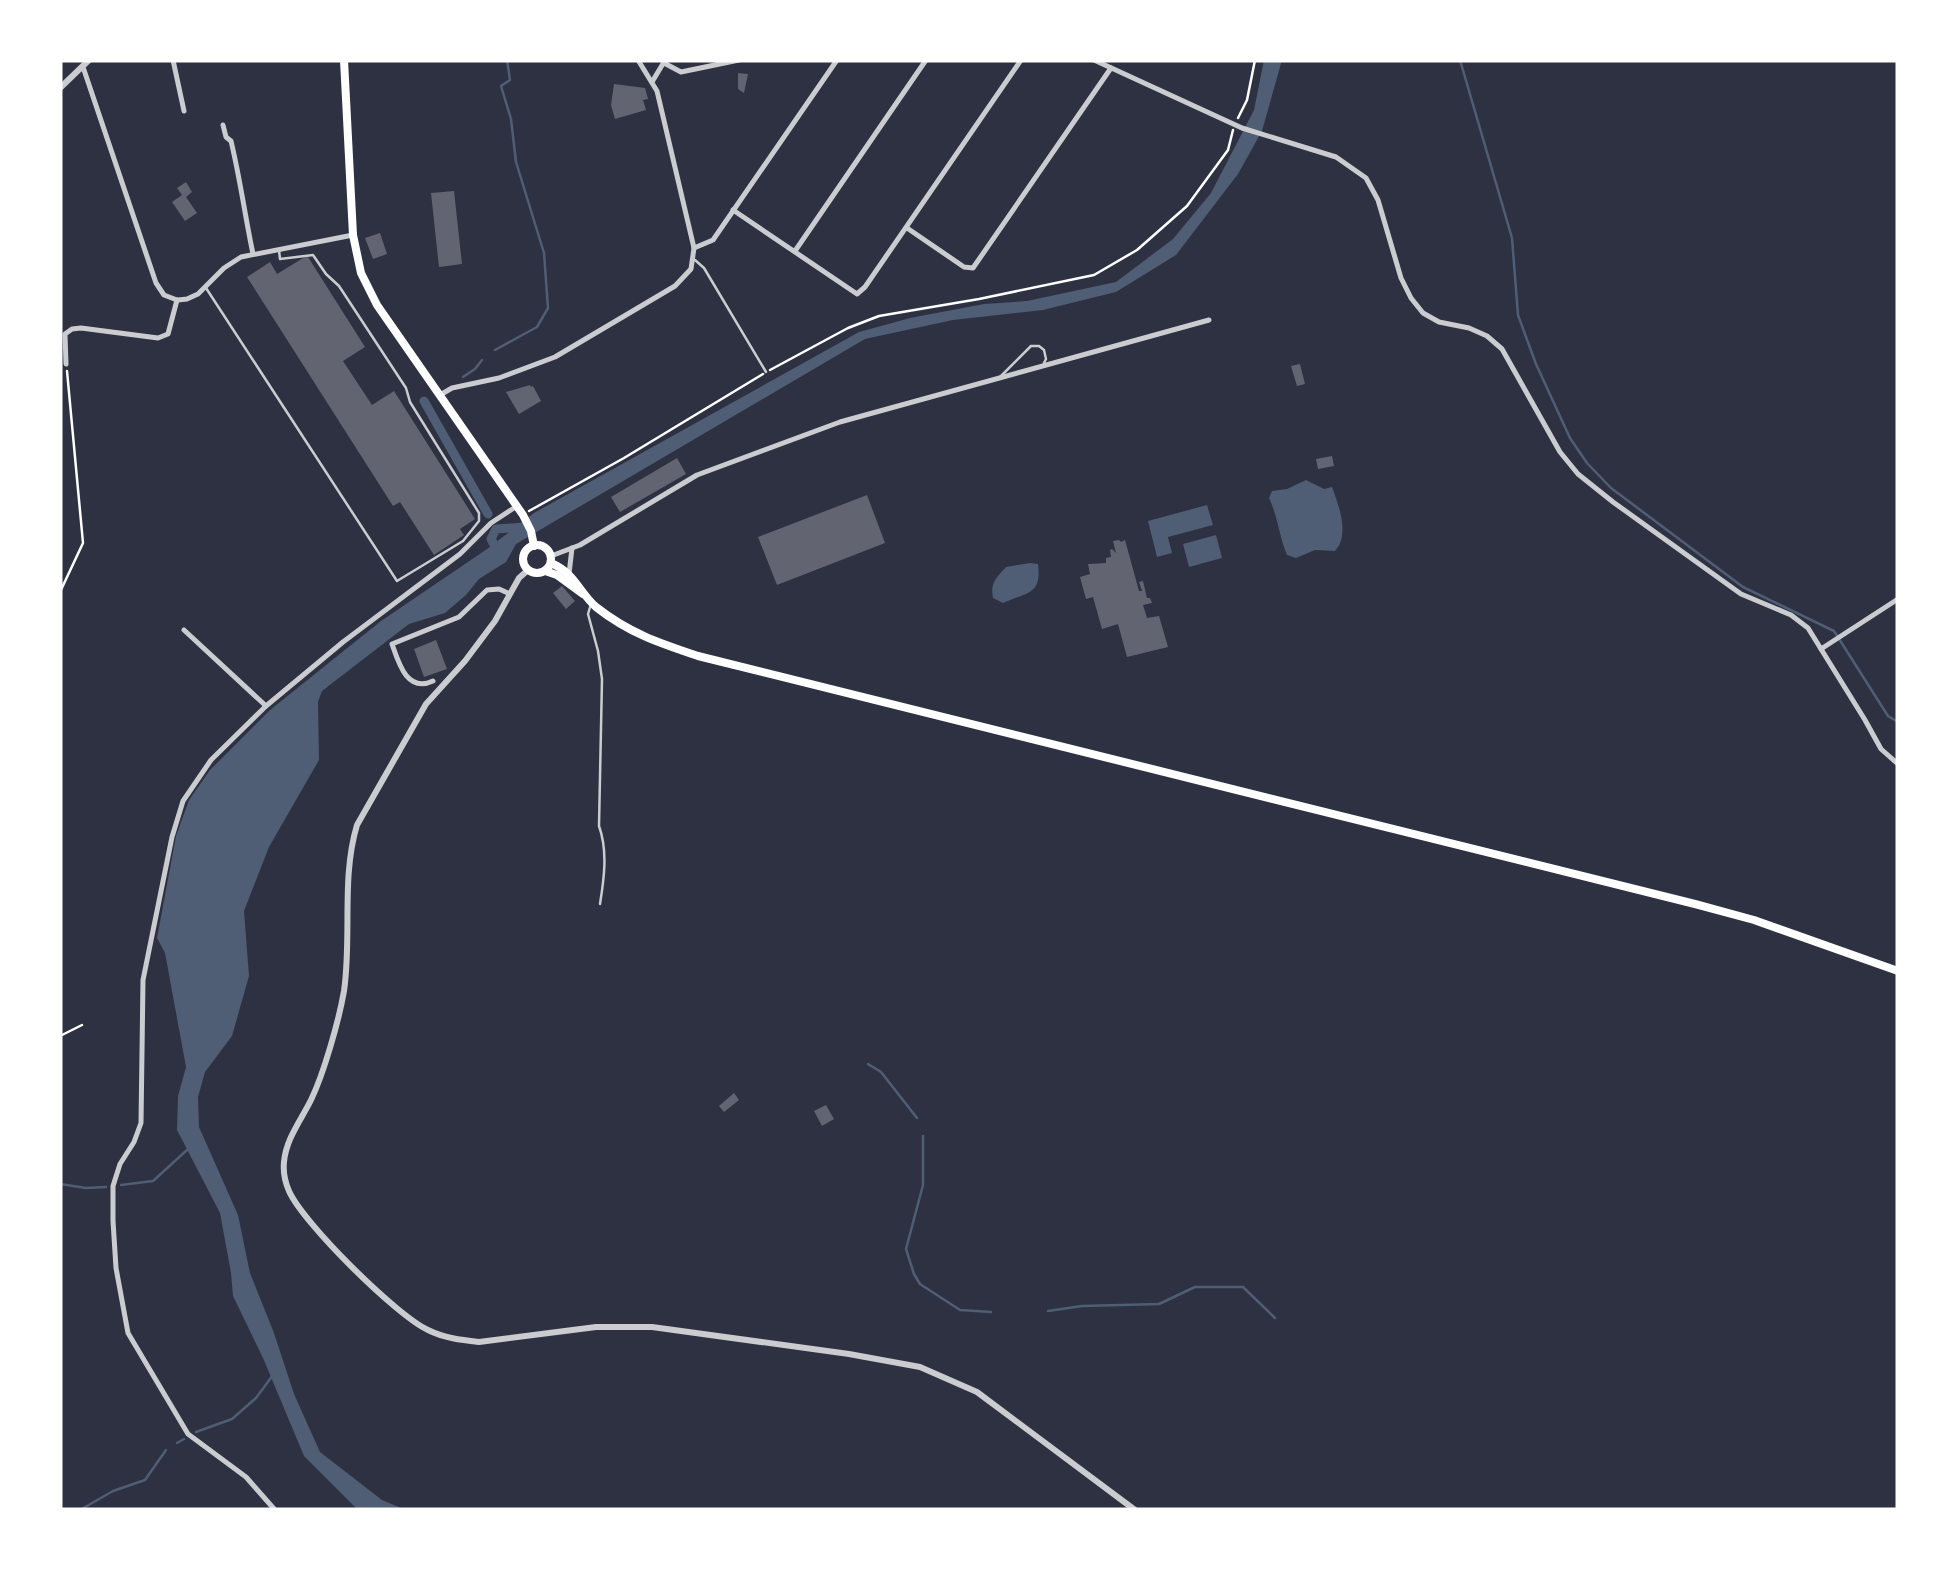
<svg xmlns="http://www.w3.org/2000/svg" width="1958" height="1570" font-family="'PT Serif',serif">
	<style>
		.water { fill: #4f5d75 }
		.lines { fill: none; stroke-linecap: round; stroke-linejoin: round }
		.stream { stroke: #4f5d75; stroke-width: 2.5 }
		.canal { stroke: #4f5d75; stroke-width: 9 }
		.building { fill: #626471 }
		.path { stroke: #fff; stroke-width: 2.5 }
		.service { stroke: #caccd0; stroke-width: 2.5 }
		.minor { stroke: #caccd0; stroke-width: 5 }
		.tertiary { stroke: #caccd0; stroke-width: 6 }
		.primary { stroke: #fff; stroke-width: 8 }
	</style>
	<rect width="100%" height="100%" fill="#2d3142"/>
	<!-- water -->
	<g class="water">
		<path d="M1264 60H1282L1262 131 1238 174 1176 255 1116 292 1043 310 953 320 865 339 516 544 506 562 479 579 466 595 445 613 409 624 322 691 318 702 319 760 269 847 244 911 249 976 232 1036 205 1072 198 1097 199 1127 238 1215 250 1273 274 1333 294 1394 320 1452 382 1500 406 1510H358L304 1456 263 1358 233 1296 231 1273 220 1213 177 1130 178 1096 186 1067 165 953 157 938 176 836 189 800 210 770 270 710 381 621 487 549 534 513 859 332 910 318 984 304 1027 301 1116 282 1173 239 1211 193 1254 110Z"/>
		<path d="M1306 480 1324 489 1332 487C1339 506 1350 535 1335 551L1315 550 1296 558 1287 555C1279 536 1278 517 1269 498L1272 491 1287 489Z"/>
		<path d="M1207 505 1213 525 1168 537 1172 553 1157 557 1148 521Z"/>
		<path d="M1216 535 1222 558 1189 567 1183 544Z"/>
		<path d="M1030 563 1038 564C1042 595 1027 592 1003 603L993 598C990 583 996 578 1006 567Z"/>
	</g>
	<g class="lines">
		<!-- stream -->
		<g class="stream">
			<path d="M1460 60 1512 238 1518 315 1536 364 1570 438 1587 463 1611 488 1743 587 1834 631 1888 716 1898 722"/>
			<path d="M495 350 537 327 548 308 544 253 516 162 511 119 501 86 510 80 507 60"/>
			<path d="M463 377 475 369 482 360"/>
			<path d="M868 1064 881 1072 917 1118"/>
			<path d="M923 1136V1185L906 1249 914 1274 920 1284 960 1310 991 1312"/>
			<path d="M60 1184 86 1188 106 1187"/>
			<path d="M121 1185 153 1181 187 1150"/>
			<path d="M1048 1311 1082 1306 1159 1304 1195 1287H1243L1275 1318"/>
			<path d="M196 1432 232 1419 256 1398 273 1375"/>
			<path d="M177 1443 184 1439"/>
			<path d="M80 1510 113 1491 145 1480 166 1450"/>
		</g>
		<!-- canal -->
		<g class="canal">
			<path d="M424 401 488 514"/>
			<path d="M497 550 491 539 496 529 524 527"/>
		</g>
	</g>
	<!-- building -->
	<g class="building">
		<path d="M738 73 748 74 744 93 738 89Z"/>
		<path d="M614 84 645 88 648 99 643 100 646 110 615 119 611 105Z"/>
		<path d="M186 182 192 192 186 197 197 213 185 221 172 202 182 195 177 188Z"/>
		<path d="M454 191 462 264 439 267 431 193Z"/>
		<path d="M380 233 387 254 373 259 365 238Z"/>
		<path d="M308 257 365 347 343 361 372 405 394 391 475 519 460 529 464 535 434 555 400 502 393 506 247 277 270 262 277 274 303 258Z"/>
		<path d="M1300 364 1305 384 1297 386 1291 366Z"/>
		<path d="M530 385 531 387 533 386 541 401 519 414 506 392Z"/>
		<path d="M1332 456 1334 466 1318 469 1316 459Z"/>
		<path d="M677 458 686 474 620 512 611 497Z"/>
		<path d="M867 495 885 543 777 585 758 537Z"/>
		<path d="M1119 540 1121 542 1125 540 1139 591H1142L1139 582 1143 581 1147 598H1150L1152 603 1143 605 1147 618 1159 616 1168 647 1127 657 1118 624 1102 629 1093 597 1086 599 1080 577 1090 574 1088 564 1106 563V558L1111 557 1110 550 1112 549 1116 553 1113 541Z"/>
		<path d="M562 586 575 601 566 609 553 593Z"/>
		<path d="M436 640 447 669 424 677 414 649Z"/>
		<path d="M734 1093 739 1100 724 1112 719 1106Z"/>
		<path d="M826 1105 834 1119 822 1126 814 1111Z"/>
	</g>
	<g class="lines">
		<!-- path -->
		<g class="path">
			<path d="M1238 118 1247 100 1255 60"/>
			<path d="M770 370 848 328 879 316 979 299 1094 275 1137 250 1187 206 1228 150 1233 130"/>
			<path d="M529 511 624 458 763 374"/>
			<path d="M60 592 83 543 67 371"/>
			<path d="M60 1036 82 1025"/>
		</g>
		<!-- service -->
		<g class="service">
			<path d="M695 260 704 268 766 372"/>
			<path d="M206 288 397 581 463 541 479 521V513L410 402 406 388 339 286 326 274 313 255 280 259 279 250"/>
			<path d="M1000 377 1031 346H1039L1044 350 1046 359 1044 363"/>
			<path d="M591 604 588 614 598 651 602 679 599 826C608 851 604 879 600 904"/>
		</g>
		<!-- minor -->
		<g class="minor">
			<path d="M173 60 184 111"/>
			<path d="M1094 60 1242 128 1336 157 1366 178 1378 200 1401 278 1411 298 1423 313 1439 322 1469 328 1487 336 1502 349 1560 452 1578 474 1613 502 1741 594 1791 615 1808 628 1865 720 1881 749 1898 764"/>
			<path d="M664 63 681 72 739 60"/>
			<path d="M83 67 156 283 164 295 177 300"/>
			<path d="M652 82 664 62"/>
			<path d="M223 125 226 137 231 141C240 178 245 216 253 254"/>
			<path d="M733 210 857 294 865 287 1021 60"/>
			<path d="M907 228 964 267 973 268 1111 68"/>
			<path d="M694 248 713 240 837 60"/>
			<path d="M795 251 926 60"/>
			<path d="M178 300 187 299 198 294 224 268 241 257 353 235"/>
			<path d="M66 364 65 334 72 329 81 328 158 338 168 334 177 300"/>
			<path d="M440 395 452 388 499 378 555 357 675 286 691 269 694 248 657 91 638 60"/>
			<path d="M551 556 580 545 697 475 840 422 1209 320"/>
			<path d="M569 574 572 548"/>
			<path d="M184 630 266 706"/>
			<path d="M1821 649 1898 599"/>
			<path d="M433 681C407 693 399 664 392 644L459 617 487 590 499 589 510 594"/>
			<path d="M275 1510 246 1477 188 1434 128 1333 116 1268 113 1221V1186L120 1164 134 1142 141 1123 143 980 172 837 183 801 211 760 266 706 343 642 460 554 491 523 517 506"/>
		</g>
		<!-- tertiary -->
		<g class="tertiary">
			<path d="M60 88 89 60"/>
			<path d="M528 570 519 578 495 621 465 661 426 704 357 825C341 878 352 936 344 991 339 1020 324 1073 311 1100 301 1120 286 1139 284 1162 283 1172 285 1182 289 1191 303 1223 396 1315 428 1330 444 1338 461 1340 479 1342L596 1327H652L849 1354 920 1367 977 1392 1135 1510"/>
		</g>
		<!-- primary -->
		<g class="primary">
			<path d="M344 60 353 235 361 273 377 305 523 515 531 531 534 546"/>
			<circle cx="537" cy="559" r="14"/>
			<path d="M551 563C576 574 578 591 596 607 629 633 659 643 698 656L1695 904 1754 920 1898 971"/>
			<path d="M545 571 557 575 583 594"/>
		</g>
	</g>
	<!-- border -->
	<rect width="1958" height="1570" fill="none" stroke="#ffffff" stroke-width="125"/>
</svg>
